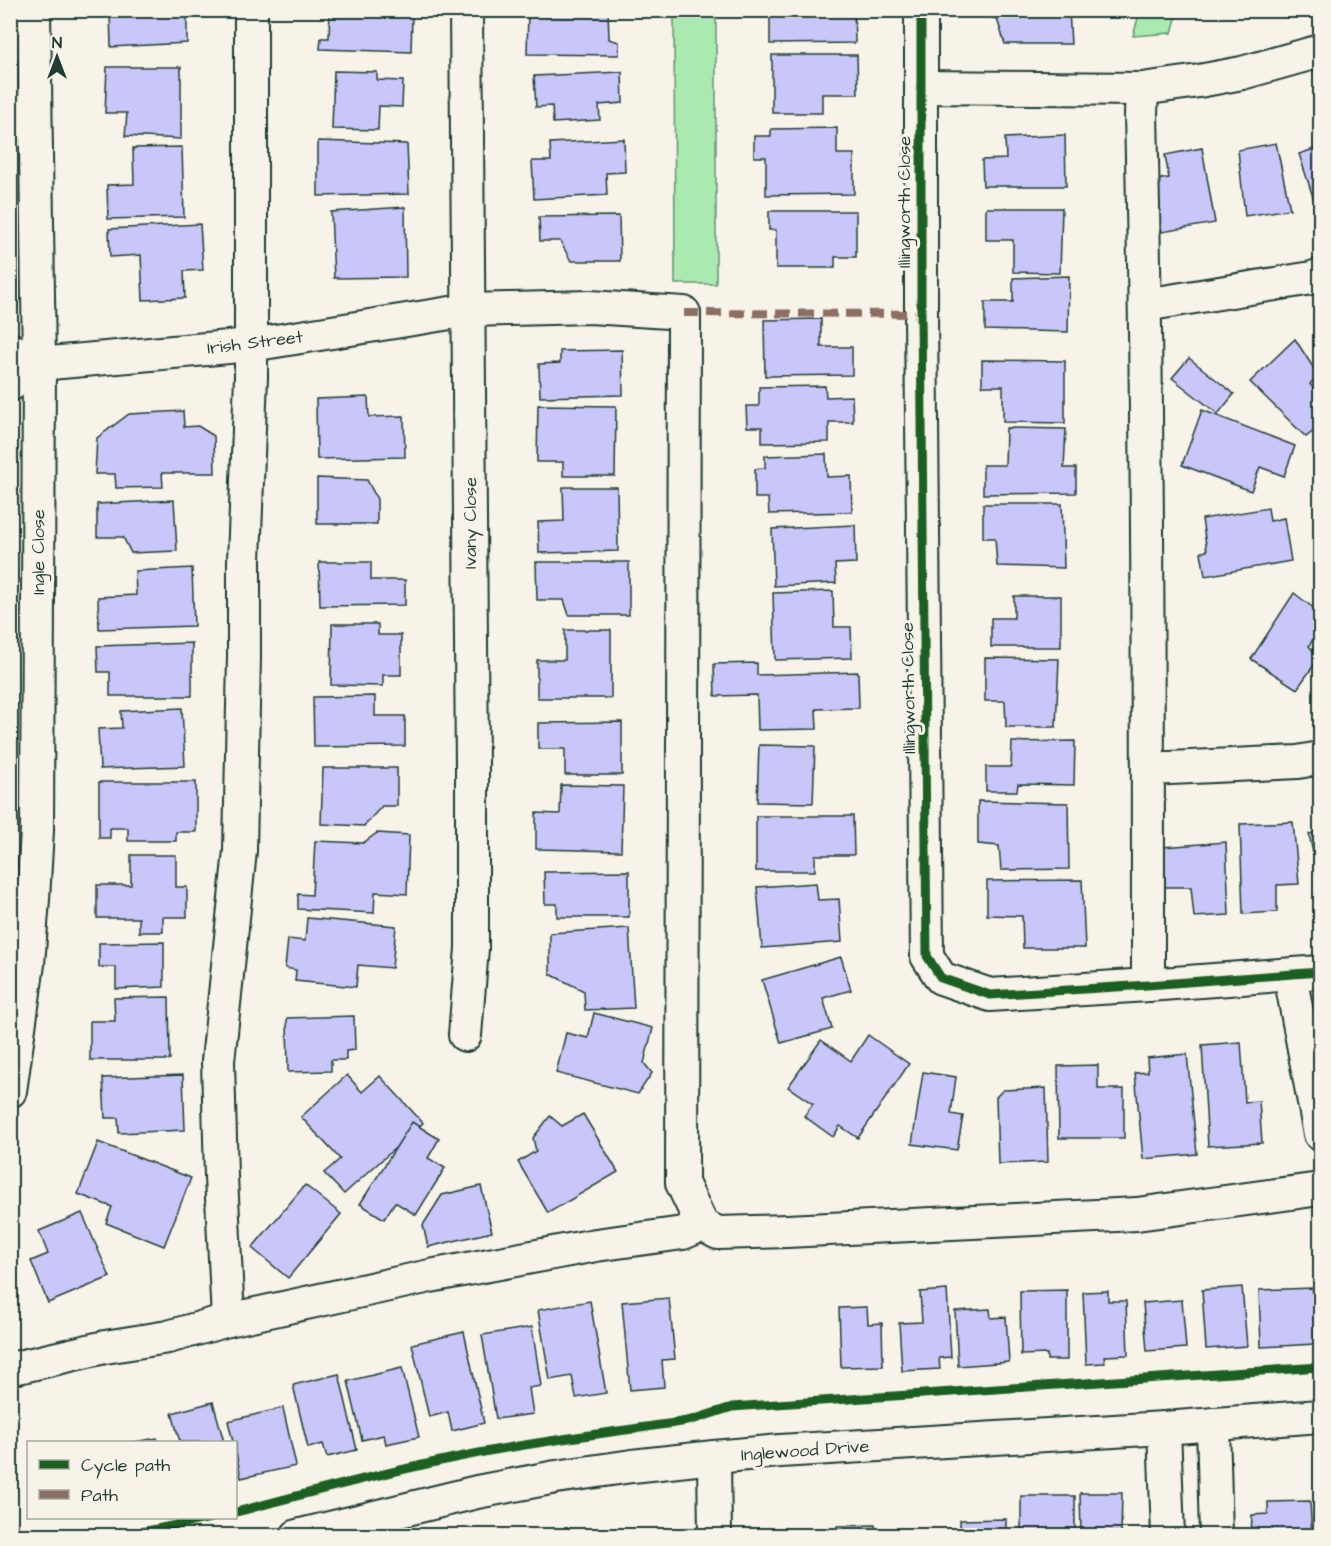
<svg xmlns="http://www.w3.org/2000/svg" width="1331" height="1546" font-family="'Architects Daughter',sans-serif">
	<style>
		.green { fill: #aae9b0; stroke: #649372; stroke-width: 1.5 }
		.building { fill: #c9c6f9; stroke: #1f3d34; stroke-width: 1.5 }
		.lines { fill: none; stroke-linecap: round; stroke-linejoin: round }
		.minor-casing { stroke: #1f3d34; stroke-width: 36 }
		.minor { stroke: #f7f3e8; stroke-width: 32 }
		.quiet { stroke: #8d6e63; stroke-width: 8; stroke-dasharray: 15 8; stroke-linecap: butt }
		.cycleway-casing { stroke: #f7f3e8; stroke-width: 13 }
		.cycleway { stroke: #1b5e20; stroke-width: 9 }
		.labels { text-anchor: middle; stroke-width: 6; stroke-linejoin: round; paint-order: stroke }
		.street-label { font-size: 18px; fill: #1f3d34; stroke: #f7f3e8 }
	</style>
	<rect width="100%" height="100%" fill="#f7f3e8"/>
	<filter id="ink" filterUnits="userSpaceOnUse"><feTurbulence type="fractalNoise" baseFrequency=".0167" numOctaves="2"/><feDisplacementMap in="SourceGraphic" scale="12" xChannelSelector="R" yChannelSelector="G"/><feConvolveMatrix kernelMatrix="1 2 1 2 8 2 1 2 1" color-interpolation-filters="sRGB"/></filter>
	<g filter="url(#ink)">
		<!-- green -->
		<g class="green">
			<path d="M674 11H716V284H675Z"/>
			<path d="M1140 11H1178L1172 33 1133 36Z"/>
		</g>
		<!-- building -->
		<g class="building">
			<path d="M110 10H187V43L111 47Z"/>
			<path d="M330 10H382V15L412 16 411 52 320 49 321 38H329Z"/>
			<path d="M528 10H608L609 39 619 42V55L527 54Z"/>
			<path d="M770 10H854L855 43 770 44Z"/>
			<path d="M983 10H1069L1071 44H1005L997 19 983 16Z"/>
			<path d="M772 55H857L858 94H822V113H772Z"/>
			<path d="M107 67H181V139L125 136 127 113H105Z"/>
			<path d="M334 71 377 72V80L403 81 402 107 379 106 378 130 332 129Z"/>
			<path d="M622 72 623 103 599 105 600 120 553 123 552 106 536 107 534 76Z"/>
			<path d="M1320 121V137L1316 123Z"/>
			<path d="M837 128V154H854V194L766 195V157H754V136H771V129Z"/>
			<path d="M1065 135 1066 186H983L982 160 1006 159 1005 138Z"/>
			<path d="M624 139 625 172 606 173 607 195 534 199 532 161H551L550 143Z"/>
			<path d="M318 141 407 144 409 194 318 196Z"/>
			<path d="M1276 143 1290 209 1245 216 1238 150Z"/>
			<path d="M182 147 184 217 108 219 107 185 134 184 133 148Z"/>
			<path d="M1320 147V201L1315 203 1299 154Z"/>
			<path d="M1202 148 1215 223 1162 232 1154 180 1169 178 1165 155Z"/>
			<path d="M405 207 406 277 334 278 331 212Z"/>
			<path d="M986 208H1062L1060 273 1013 272V240H986Z"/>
			<path d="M769 211H856V257H835V268H776V230H769Z"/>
			<path d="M619 216 620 261H571L560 241H540L539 217Z"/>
			<path d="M200 224 203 270 184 271 185 298 143 300 141 255 110 257 109 229Z"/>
			<path d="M1069 276 1068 332 985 330V302H1013V278Z"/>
			<path d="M821 319V347H852V375L765 376 764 320Z"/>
			<path d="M1295 339 1318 375 1310 384 1320 396V426L1306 437 1250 382Z"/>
			<path d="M622 350 623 395 540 397 539 364 560 363V351Z"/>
			<path d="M1189 358 1234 394 1218 414 1172 378Z"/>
			<path d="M982 360 1065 361V423L1003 422V386H982Z"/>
			<path d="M825 386 826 397 852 396 853 422H829V442L762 443V427H747L746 406H759V387Z"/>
			<path d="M368 397 369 417 404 416 405 457 317 459 316 399Z"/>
			<path d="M538 405 616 406 615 476H563V462H537Z"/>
			<path d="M1202 410 1295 446 1284 476 1260 467 1251 491 1182 465Z"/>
			<path d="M183 411 184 427 198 426 214 436 215 473H162L163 487 116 488 115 474H95L97 438 129 414Z"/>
			<path d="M1006 428 1066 429 1064 468H1076V493L983 494V465H1005Z"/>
			<path d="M826 454 827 477 851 476 852 512 769 514 768 498H755V469L765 468V456Z"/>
			<path d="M317 478 367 480 377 499V524H317Z"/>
			<path d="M563 487H617L618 551 539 553 538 522 564 521Z"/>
			<path d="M174 500 177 551 131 553 123 537H97V504Z"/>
			<path d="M983 504H1062L1064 568 997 566 995 538H983Z"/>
			<path d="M1268 508 1270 521 1284 518 1291 561 1205 576 1201 552 1207 551 1202 519Z"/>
			<path d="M855 525 856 563 835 564 836 583 774 586 772 529Z"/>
			<path d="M319 562H371V580H405V605L320 606Z"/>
			<path d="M536 562H629V615H569L564 600H537Z"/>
			<path d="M192 568 194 626 99 629 98 597 136 595 135 571Z"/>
			<path d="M833 591 834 627H851L852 658 775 660 773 593Z"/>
			<path d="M1294 593 1320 613V628L1309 646 1319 658 1297 689 1251 659Z"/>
			<path d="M1014 596H1061V647H991V618H1014Z"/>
			<path d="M332 624H378V635H401V675H383V686L331 685Z"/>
			<path d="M565 630H611V698H537V660H565Z"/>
			<path d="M192 643V696H110V672H98L97 646Z"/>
			<path d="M985 658 1059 659 1056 727H1006L1005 701H985Z"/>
			<path d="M757 663V675L858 672 859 708 816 709 817 729 758 730 757 695 715 696 714 664Z"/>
			<path d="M375 696V716H405V746L314 747 313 697Z"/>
			<path d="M182 708 185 766 100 769 98 729 122 728 121 711Z"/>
			<path d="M622 722V775H565V749H538V723Z"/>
			<path d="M1075 741 1074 785 1018 784 1017 791H986V767H1011L1012 742Z"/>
			<path d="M759 745 815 746 813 803 757 802Z"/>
			<path d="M323 768H397V806H382L364 826 321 824Z"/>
			<path d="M99 782H196V832H176V841H128V828H110V838H99Z"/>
			<path d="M561 785 623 786 621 851 536 849V813L560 814Z"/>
			<path d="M978 801 1068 803 1069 869 1001 870 999 846 978 844Z"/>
			<path d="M756 816H853L854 855H815V871H756Z"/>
			<path d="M1293 822 1299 884 1277 885V912L1243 914 1240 824Z"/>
			<path d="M1320 831V881H1319L1309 834Z"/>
			<path d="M377 833 409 835 407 894 375 892 374 913 298 909V894L312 895 315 841 363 843Z"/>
			<path d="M1226 842 1229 915 1194 917 1191 887H1163V847Z"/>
			<path d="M131 855H176V887H187V917H163V932H139V918H97V885H131Z"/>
			<path d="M629 871V917H557V904H545L544 872Z"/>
			<path d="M1082 880 1085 948H1023L1022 916 987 915V881Z"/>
			<path d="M816 883 818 900 839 899 842 942 762 948 757 887Z"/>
			<path d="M307 918 396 926 392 968 358 965 356 987 295 981 296 970 285 968 288 939 305 941Z"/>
			<path d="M629 928 634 1008 585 1010 584 991 550 974V933Z"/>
			<path d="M164 942V987L116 989V967H99V943Z"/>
			<path d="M841 957 851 990 823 998 832 1029 781 1043 762 980Z"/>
			<path d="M169 997 170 1060H90V1021H115L114 998Z"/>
			<path d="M594 1013 653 1028 644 1063 652 1073 638 1094 556 1073 566 1033 588 1038Z"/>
			<path d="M354 1016 355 1050 346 1051V1060H331V1071L288 1072 287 1018Z"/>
			<path d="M868 1035 909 1064 858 1138 840 1126 833 1137 804 1116 813 1104 788 1087 821 1040 851 1061Z"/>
			<path d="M1241 1042 1245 1102 1259 1101 1262 1143 1208 1146 1202 1045Z"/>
			<path d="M1187 1054 1197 1154 1143 1159 1135 1073 1148 1072 1147 1058Z"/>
			<path d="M1098 1065V1089H1124V1138H1059L1058 1066Z"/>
			<path d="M923 1072 956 1077 951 1114 963 1116 957 1150 912 1144Z"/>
			<path d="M183 1075 185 1130 119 1133 118 1118H105L103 1078Z"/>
			<path d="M347 1075 362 1092 380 1076 423 1123 344 1194 324 1173 340 1159 301 1117Z"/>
			<path d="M1046 1088 1048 1162 998 1164 996 1097 1003 1090Z"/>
			<path d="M583 1114 618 1172 548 1213 518 1162 536 1151 533 1138 550 1116 562 1126Z"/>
			<path d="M412 1122 439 1139 428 1158 445 1168 416 1215 395 1202 384 1219 360 1204Z"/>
			<path d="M98 1142 191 1178 164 1246 106 1223 112 1207 78 1194Z"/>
			<path d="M305 1185 341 1214 288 1278 252 1248Z"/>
			<path d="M481 1186 492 1232 428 1247 423 1225 442 1195Z"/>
			<path d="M82 1213 110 1277 48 1303 31 1261 48 1254 39 1231Z"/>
			<path d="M1242 1287 1247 1346 1206 1349 1202 1290Z"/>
			<path d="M1313 1288 1315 1344 1261 1347 1259 1290Z"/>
			<path d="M947 1290 951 1357 939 1358 940 1369 902 1371 899 1323 922 1322 920 1292Z"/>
			<path d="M1067 1290V1360H1047V1354L1021 1355 1020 1291Z"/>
			<path d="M1108 1291V1301H1126L1128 1355 1104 1356 1105 1363 1086 1364 1083 1292Z"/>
			<path d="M669 1298 675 1359 662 1360 664 1387 630 1390 622 1302Z"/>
			<path d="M1182 1300 1186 1348 1147 1351 1143 1303Z"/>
			<path d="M590 1301 606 1393 576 1398 572 1376 550 1380 538 1310Z"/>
			<path d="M867 1307 868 1324 882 1323 883 1366 841 1367 839 1308Z"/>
			<path d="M990 1309 991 1318 1006 1317 1009 1362 958 1366 955 1311Z"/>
			<path d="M532 1327 541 1386 529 1388 533 1414 496 1419 482 1335Z"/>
			<path d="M464 1332 484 1423 452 1431 448 1412 429 1417 412 1344Z"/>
			<path d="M402 1368 419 1437 386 1444 384 1435 362 1440 348 1381Z"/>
			<path d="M339 1374 357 1450 327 1457 323 1444 308 1448 293 1385Z"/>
			<path d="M213 1402 224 1442H180L172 1413Z"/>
			<path d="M283 1408 296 1466 241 1478 236 1452V1442H233L228 1421Z"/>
			<path d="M157 1438 158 1442H134Z"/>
			<path d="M1080 1493H1122L1121 1536H1081Z"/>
			<rect x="1021" y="1496" width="54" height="40"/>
			<path d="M1310 1501 1312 1536H1251L1252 1515 1268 1514V1502Z"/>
			<path d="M1006 1519V1536H960V1520Z"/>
			<path d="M875 1525 876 1536H837V1526Z"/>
			<rect x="788" y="1531" width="38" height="5"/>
			<rect x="896" y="1531" width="44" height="5"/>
		</g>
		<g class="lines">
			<!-- minor casing -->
			<g class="minor-casing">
				<g id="minor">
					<path d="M921 10V314L927 956 941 978 990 995 1148 985 1320 972"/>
					<path d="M921 87 1142 89 1199 81 1242 73 1320 51"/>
					<path d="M1142 89 1141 114C1148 404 1148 695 1148 985"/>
					<path d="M1145 305 1312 278 1320 275"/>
					<path d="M10 349 39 364"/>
					<path d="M10 385 39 364 251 345 469 310 590 307 684 313 682 1183 702 1225 718 1233 787 1231 1137 1214 1320 1189"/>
					<path d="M1149 769 1298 762 1320 758"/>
					<path d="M1290 975 1320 1134"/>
					<path d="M465 1035 472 948V768L466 10"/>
					<path d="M10 1091 28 964 33 899 37 830 39 364 34 10"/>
					<path d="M228 1320 221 1177 218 1061 240 851 244 657V560L251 377V10"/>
					<path d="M10 1369 105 1347 168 1337 228 1320 430 1276 596 1245 683 1233 702 1225"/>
					<path d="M1213 1424 1216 1536"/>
					<path d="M1164 1428 1168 1536"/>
					<path d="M714 1457 715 1536"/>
					<path d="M297 1536 477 1492 556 1477 632 1466 714 1457 780 1451 1164 1428 1320 1416"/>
				</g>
			</g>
			<!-- minor -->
			<use href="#minor" class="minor"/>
			<!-- quiet -->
			<path class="quiet" d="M684 313 921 314"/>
			<!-- cycleway casing -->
			<g class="cycleway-casing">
				<g id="cycleway">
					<path d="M921 10V314L927 956 941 978 990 995 1148 985 1320 972"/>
					<path d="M236 1512C316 1491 397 1469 479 1453 546 1440 614 1432 681 1422L692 1420 732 1407 1320 1367"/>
					<path d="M122 1536 211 1518"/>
				</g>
			</g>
			<!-- cycleway -->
			<use href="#cycleway" class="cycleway"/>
		</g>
	</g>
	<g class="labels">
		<!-- street labels -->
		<g class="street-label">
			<text transform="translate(904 202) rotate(-90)" y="6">Illingworth Close</text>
			<text transform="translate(255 342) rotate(-7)" y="6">Irish Street</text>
			<text transform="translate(470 523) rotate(-90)" y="6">Ivany Close</text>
			<text transform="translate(38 552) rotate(-90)" y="6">Ingle Close</text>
			<text transform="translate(908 688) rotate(-91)" y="6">Illingworth Close</text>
			<text transform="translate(805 1450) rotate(-4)" y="6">Inglewood Drive</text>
		</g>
	</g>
	<!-- margin -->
	<rect width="1331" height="1546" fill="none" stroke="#f7f3e8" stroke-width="36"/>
	<rect x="18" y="18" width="1295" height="1510" fill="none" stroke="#1f3d34" stroke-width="2" filter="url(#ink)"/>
	<!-- legend -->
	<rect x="27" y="1441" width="210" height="78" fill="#f7f3e8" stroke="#a1aaa0" stroke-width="1.5"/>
	<rect x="39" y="1460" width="30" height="9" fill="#1b5e20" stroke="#a1aaa0" stroke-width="1.5"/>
	<text x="81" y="1471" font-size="18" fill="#1f3d34">Cycle path</text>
	<rect x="39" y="1490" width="30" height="9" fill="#8d6e63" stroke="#a1aaa0" stroke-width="1.5"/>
	<text x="81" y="1501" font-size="18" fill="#1f3d34">Path</text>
	<!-- north arrow -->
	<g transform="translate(57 57)" stroke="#f7f3e8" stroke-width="4.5" paint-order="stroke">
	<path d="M0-4.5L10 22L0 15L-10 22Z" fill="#1f3d34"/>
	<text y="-9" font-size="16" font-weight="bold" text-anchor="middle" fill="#1f3d34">N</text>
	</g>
</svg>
